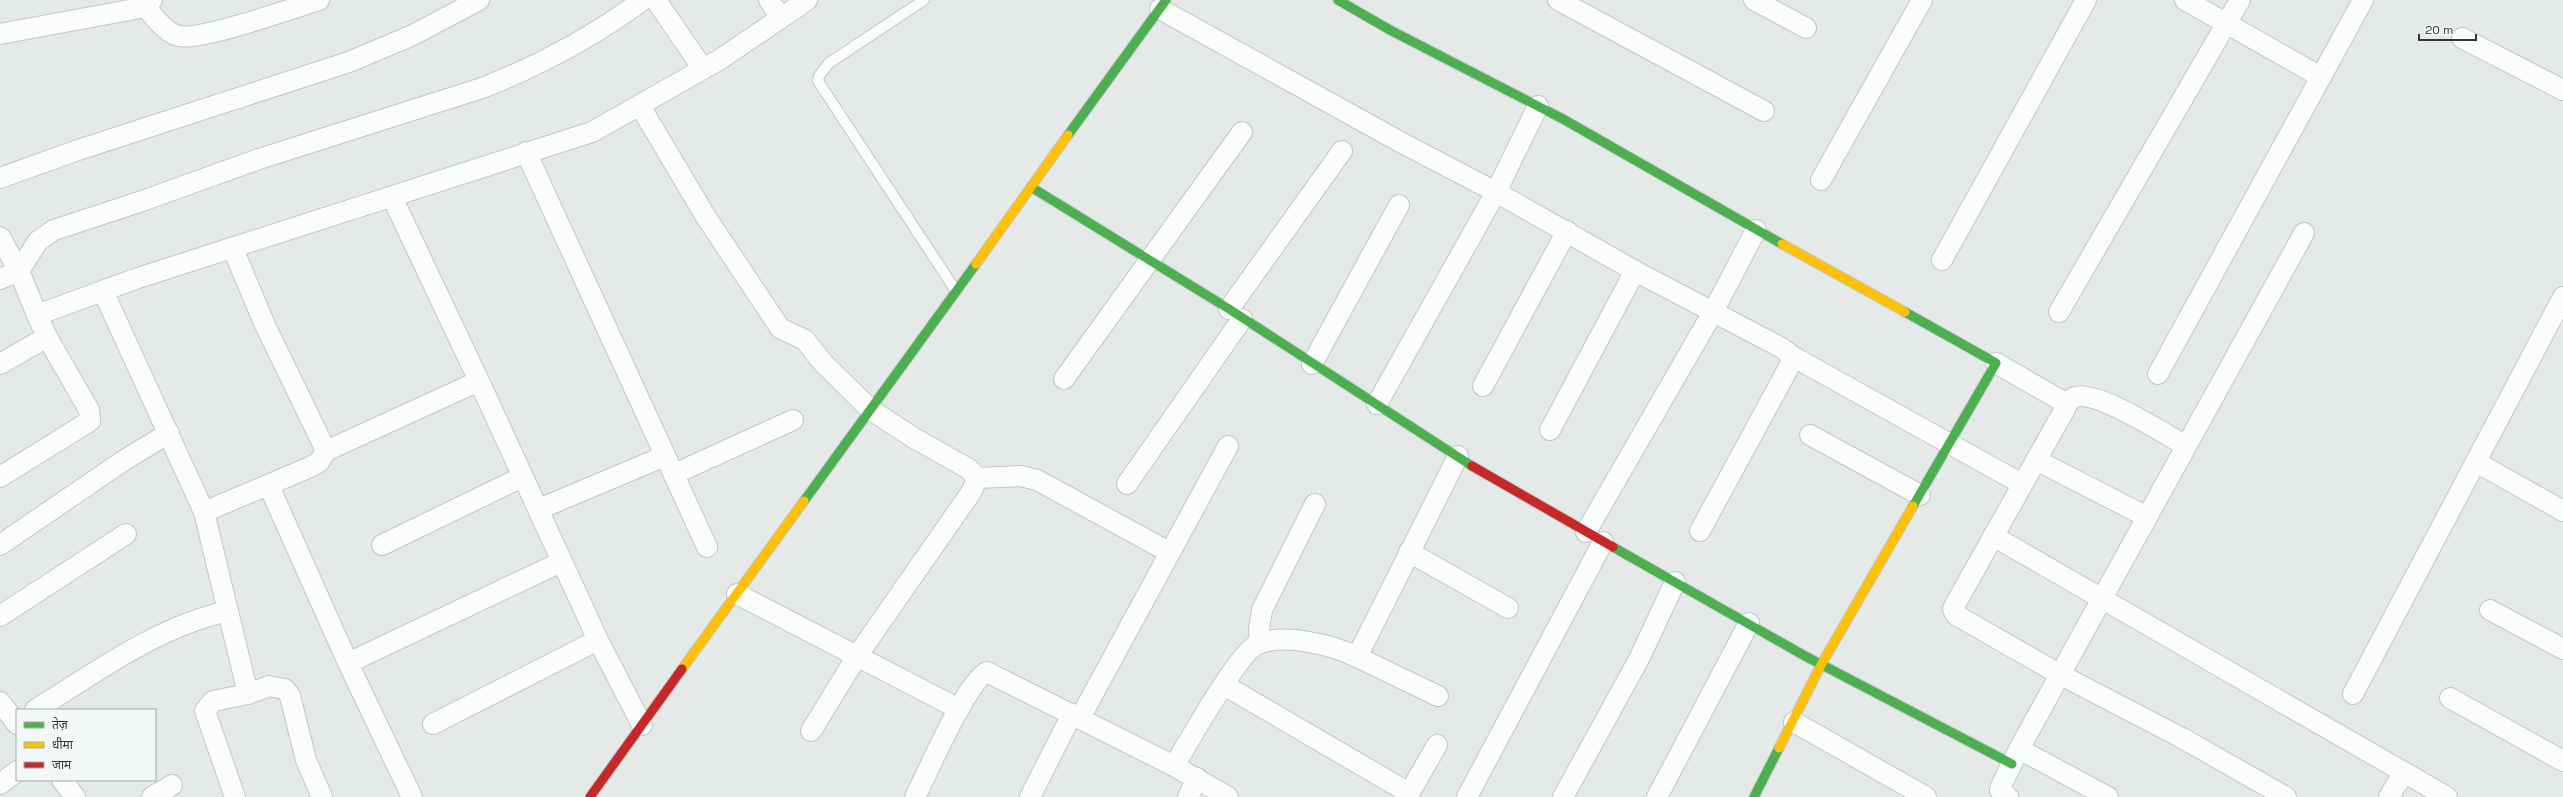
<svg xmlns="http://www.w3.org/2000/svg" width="2563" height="797" font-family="'Space Grotesk','Noto Sans Devanagari',sans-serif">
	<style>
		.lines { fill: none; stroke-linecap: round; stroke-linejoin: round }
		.lane-casing { stroke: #c2c7c5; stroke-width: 12 }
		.street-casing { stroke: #c2c7c5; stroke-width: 22 }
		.fast-casing { stroke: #c0c7c5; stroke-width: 11 }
		.slow-casing { stroke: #c0c7c5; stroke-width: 11 }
		.jam-casing { stroke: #c0c7c5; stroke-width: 11 }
		.lane { stroke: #fbfcfc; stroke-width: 10 }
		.street { stroke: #fbfcfc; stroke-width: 20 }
		.fast { stroke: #4caf50; stroke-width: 9 }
		.slow { stroke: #ffc107; stroke-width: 9 }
		.jam { stroke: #c62828; stroke-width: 9 }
	</style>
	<rect width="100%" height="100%" fill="#e5eae8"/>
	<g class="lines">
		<!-- lane casing -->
		<g class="lane-casing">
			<path id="lane" d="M924 0 829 63 819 76 818 81 956 291"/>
		</g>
		<!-- street casing -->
		<g class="street-casing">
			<g id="street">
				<path d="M656 0 703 69"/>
				<path d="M1558 0 1764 111"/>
				<path d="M1754 0 1806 28"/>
				<path d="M2185 0 2321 77 2363 0"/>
				<path d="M144 6C154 16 165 33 179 36 201 41 293 8 319 0"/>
				<path d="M1160 9 1404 144 1496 192 1538 106"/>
				<path d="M781 18 807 0"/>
				<path d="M0 34 135 9 144 6 152 0"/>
				<path d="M2462 38 2563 90"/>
				<path d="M640 106 706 217 780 328 805 340 823 363 871 410 914 438 969 469 977 478 972 491 857 656 811 731"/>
				<path d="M526 152 707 547"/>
				<path d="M0 178 78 150 349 62 413 35 479 0"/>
				<path d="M1821 180 1922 0"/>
				<path d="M0 237 19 271 37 315 135 279 592 132 719 60 781 18 769 0"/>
				<path d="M233 249 265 325 326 451"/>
				<path d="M1942 260 2086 0"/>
				<path d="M0 279 19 271 38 241 54 230 145 200 259 159 482 88C539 66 594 36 643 0"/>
				<path d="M103 291 204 512 248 694 213 701 205 711 235 797"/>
				<path d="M1229 309 1342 151"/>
				<path d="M2059 312 2240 0"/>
				<path d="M1792 356 2022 484"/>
				<path d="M1996 363 2062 401 2066 407 1956 603 1953 609 1956 615 2059 674 2182 738 2286 797"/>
				<path d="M0 364 47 337"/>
				<path d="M1312 364 1399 205"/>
				<path d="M2158 374 2321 77"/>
				<path d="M1064 379 1242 132"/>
				<path d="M479 381 598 640 642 725"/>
				<path d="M1483 386 1567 231"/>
				<path d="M1377 404 1496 192 1635 271 1782 348 1792 356 1789 367 1700 531"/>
				<path d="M2065 404C2068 402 2072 398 2075 397 2097 390 2165 434 2186 446"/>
				<path d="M1550 430 1635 271"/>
				<path d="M1810 435 1920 495"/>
				<path d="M2036 460 2147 517"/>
				<path d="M2476 462 2563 511"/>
				<path d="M674 474 793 420"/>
				<path d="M0 477 90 421 89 410 47 337 37 315"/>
				<path d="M977 478 1021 476 1037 480 1169 552"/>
				<path d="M1127 484 1242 319"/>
				<path d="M269 486 348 663 412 797"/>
				<path d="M539 509 665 456"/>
				<path d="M204 512 310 467 319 462 326 451 479 381 392 197"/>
				<path d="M1586 532 1713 312 1756 230"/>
				<path d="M1993 536 2447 797"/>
				<path d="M0 545 123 461 169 433"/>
				<path d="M382 545 522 477"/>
				<path d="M1409 552 1508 608"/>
				<path d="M737 594 959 709"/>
				<path d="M2490 610 2563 649"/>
				<path d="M0 616 126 534"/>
				<path d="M1260 643 1259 629 1262 610 1315 504"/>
				<path d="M1357 657 1438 696"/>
				<path d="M348 663 561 562"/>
				<path d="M1224 685 1409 793"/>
				<path d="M248 694 269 686 285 689 290 696 306 760 322 797"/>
				<path d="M2353 694 2563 297"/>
				<path d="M2450 698 2563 761"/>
				<path d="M0 702 17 724"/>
				<path d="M35 710C97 672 156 627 228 611"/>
				<path d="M1080 718 1228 446"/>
				<path d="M1794 722 1926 797"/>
				<path d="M433 724 598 640"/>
				<path d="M2019 749 2108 797"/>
				<path d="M1174 766C1188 743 1238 654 1256 645 1281 632 1333 645 1357 657L1458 456"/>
				<path d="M62 780 75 797"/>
				<path d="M0 784 17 771"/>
				<path d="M152 797 172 785"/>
				<path d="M915 797C928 772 966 682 987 672L1174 766 1228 797"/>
				<path d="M1030 797 1072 714"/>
				<path d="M1188 797 1197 778"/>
				<path d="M1407 797 1437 745"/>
				<path d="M1467 797 1603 542"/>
				<path d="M1563 797 1639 659 1675 582"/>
				<path d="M1657 797 1749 623"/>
				<path d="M2008 797 2000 790 2001 786 2019 749 2304 233"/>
				<path d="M2389 797 2404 772"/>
			</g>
		</g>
		<!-- fast casing -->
		<g class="fast-casing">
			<g id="fast">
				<path d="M1338 0 1390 30 1563 119 1782 244"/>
				<path d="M1068 135 1166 0"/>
				<path d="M1031 187 1229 309 1472 466"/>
				<path d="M1905 312 1996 363 1913 506"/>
				<path d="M804 501 976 264"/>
				<path d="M1613 547 1805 656 2012 764"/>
				<path d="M1754 797 1779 748"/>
			</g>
		</g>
		<!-- slow casing -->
		<g class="slow-casing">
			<g id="slow">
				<path d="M1782 244 1905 312"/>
				<path d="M976 264 1068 135"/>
				<path d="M682 669 804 501"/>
				<path d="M1779 748 1821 665 1913 506"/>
			</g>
		</g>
		<!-- jam casing -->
		<g class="jam-casing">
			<g id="jam">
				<path d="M1472 466 1613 547"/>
				<path d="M590 797 682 669"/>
			</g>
		</g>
		<!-- lane -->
		<use href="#lane" class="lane"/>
		<!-- street -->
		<use href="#street" class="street"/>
		<!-- fast -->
		<use href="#fast" class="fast"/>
		<!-- slow -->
		<use href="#slow" class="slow"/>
		<!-- jam -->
		<use href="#jam" class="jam"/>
	</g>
	<!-- legend -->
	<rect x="16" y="709" width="140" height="72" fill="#f3f8f6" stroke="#a0adaa"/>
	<rect x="24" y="722" width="20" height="6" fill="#4caf50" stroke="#a0adaa"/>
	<text x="52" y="729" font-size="12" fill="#233c37">तेज़</text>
	<rect x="24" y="742" width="20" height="6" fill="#ffc107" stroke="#a0adaa"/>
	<text x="52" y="749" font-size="12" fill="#233c37">धीमा</text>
	<rect x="24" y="762" width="20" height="6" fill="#c62828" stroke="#a0adaa"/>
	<text x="52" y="769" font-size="12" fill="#233c37">जाम</text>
	<!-- scale -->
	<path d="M2419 34v6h57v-6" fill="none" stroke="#233c37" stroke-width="2"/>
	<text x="2425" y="34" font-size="12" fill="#233c37" stroke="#f3f8f6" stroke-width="3" paint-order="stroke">20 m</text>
</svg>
